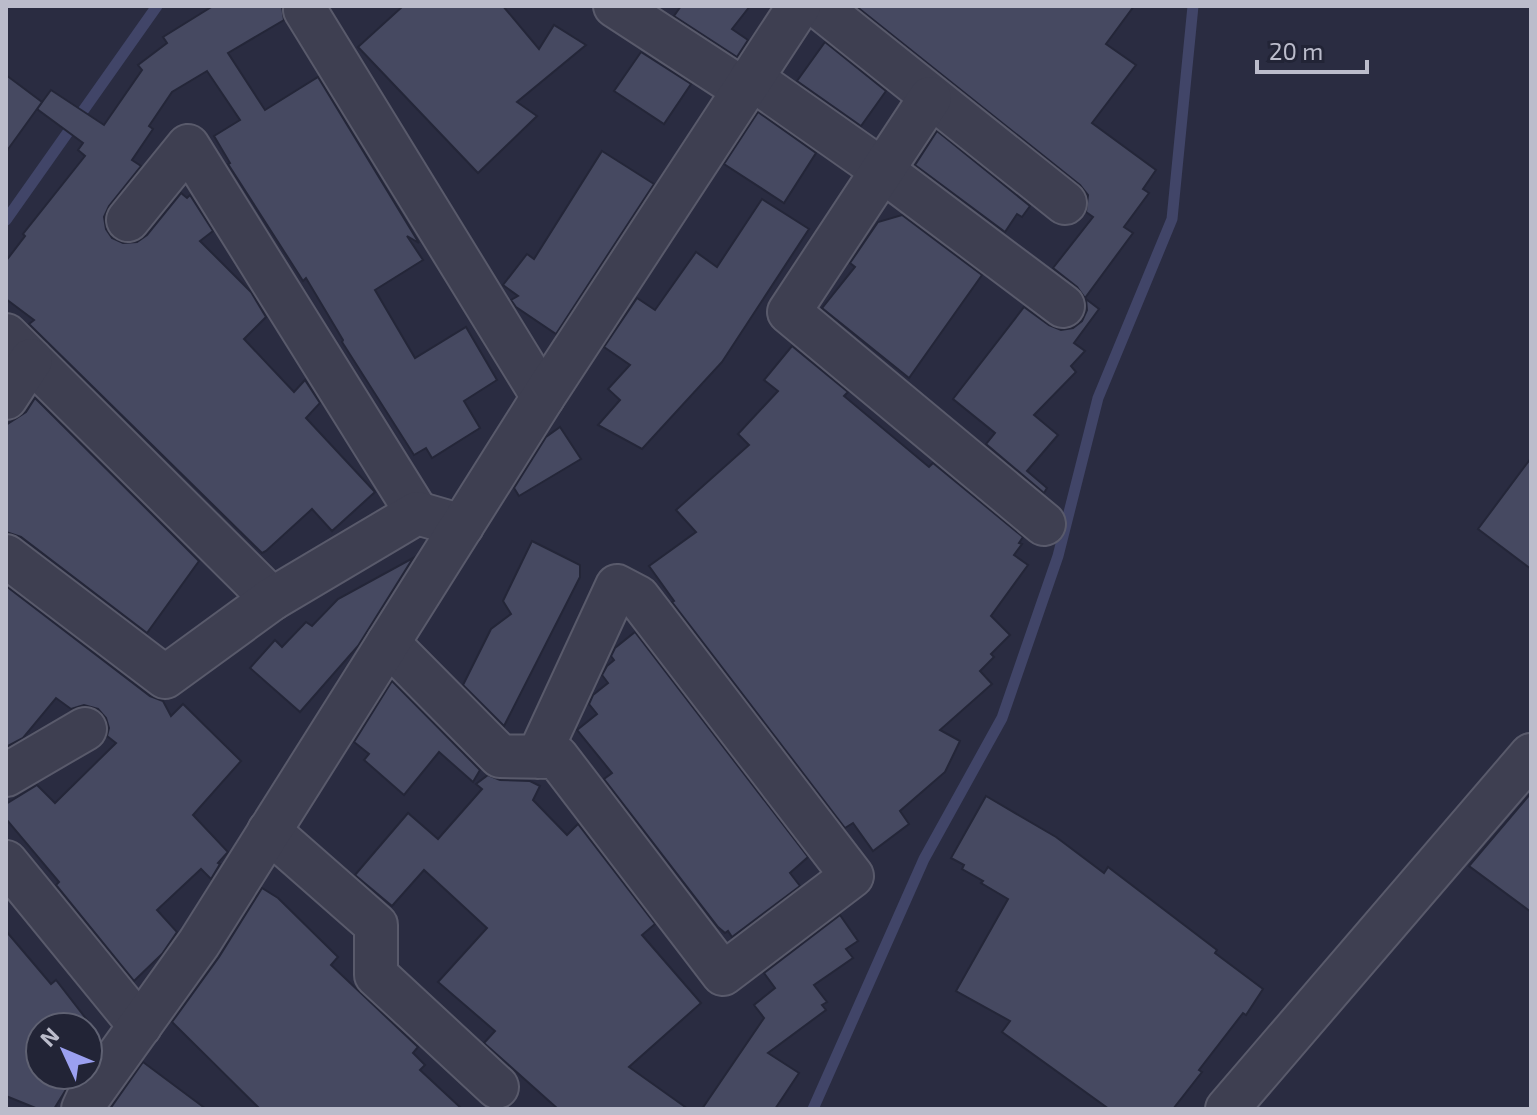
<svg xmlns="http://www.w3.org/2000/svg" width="1537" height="1115" font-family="'Exo 2',sans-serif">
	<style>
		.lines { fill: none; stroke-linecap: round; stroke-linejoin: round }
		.stream { stroke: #414568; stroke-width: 11 }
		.building { fill: #464961; stroke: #242638; stroke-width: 2 }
		.minor-casing { stroke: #595a6b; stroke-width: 46 }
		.minor { stroke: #3e3f51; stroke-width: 42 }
	</style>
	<rect width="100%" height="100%" fill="#2a2c41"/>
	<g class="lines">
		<!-- stream -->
		<g class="stream">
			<path d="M6 220 157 6"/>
			<path d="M813 1109 924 859 1002 718 1058 556 1098 398 1172 219 1193 6"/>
		</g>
	</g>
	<!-- building -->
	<g class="building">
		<path d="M213 6H282L284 20 228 53 265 110 318 77 419 243 407 236 423 260 375 290 415 358 466 327 497 380 464 401 480 428 432 458 426 448 414 455 342 342 343 340 306 278 303 281 228 164 230 163 214 136 240 120 207 71 172 92 149 126 153 129 132 160 141 166 109 206 104 217 106 229 112 238 123 243 137 242 147 235 181 193 187 198 190 195 213 231 200 241 251 292 266 317 244 339 294 392 305 380 320 403 306 418 375 492 332 531 312 509 266 551 262 553 29 324 34 320 6 299V261L25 236 23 234 85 156 78 150 83 143 37 109 51 90 104 125 142 70 138 65 167 43 163 37Z"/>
		<path d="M403 6H503L539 49 554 25 586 45 517 102 537 116 478 173 358 47Z"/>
		<path d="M681 6H750L732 29 748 40 737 57 674 16Z"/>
		<path d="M856 6H1134L1106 44 1136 65 1092 123 1156 170 1143 189 1149 193 1124 227 1133 233 1085 298 1077 287 1053 268 1093 217 1086 212 1088 195 1080 185Z"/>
		<path d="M825 42 886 91 861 126 797 81Z"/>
		<path d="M641 52 691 84 664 124 614 91Z"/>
		<path d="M6 75 42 102 6 152Z"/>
		<path d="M758 112 816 153 784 203 724 164Z"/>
		<path d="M937 131 1030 206 1022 217 1017 214 1005 232 915 165Z"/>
		<path d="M602 151 654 184 556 334 516 307 511 300 518 296 503 285 527 254 534 259Z"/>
		<path d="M762 199 809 229 722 362 642 449 598 425 620 400 608 389 630 365 604 347 637 298 655 310 696 252 717 267Z"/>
		<path d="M902 215 982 275 909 378 822 308 855 267 850 263 878 222Z"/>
		<path d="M1086 299 1099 309 1074 343 1085 351 1071 366 1076 372 1034 415 1058 435 1027 471 1047 488 1044 493 986 444 995 433 953 399 1024 307 1049 325 1061 330 1073 328 1082 321 1087 310Z"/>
		<path d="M792 346 848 392 844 396 929 467 933 463 1023 537 1019 543 1022 544 1014 555 1028 565 991 616 1010 635 991 654 994 657 980 671 992 684 940 730 960 741 945 772 900 811 909 824 873 851 853 823 845 828 672 602 674 601 649 566 696 532 676 510 749 445 738 434 778 391 764 380Z"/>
		<path d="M35 398 199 561 147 633 21 537 6 532V425L26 412Z"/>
		<path d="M560 427 581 459 519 496 514 488 546 437Z"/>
		<path d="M1531 458V569L1478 529Z"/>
		<path d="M532 541 580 565V577L504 726 463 685 491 629 511 614 503 601Z"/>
		<path d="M413 558 358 646 300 712 250 668 275 640 282 647 306 622 312 626 338 599Z"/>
		<path d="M6 586 150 696 163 701 171 716 183 704 241 761 193 815 228 852 218 863 220 864 211 879 201 869 157 910 177 932 162 954 134 981 56 885 59 882 6 819V804L37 785 55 803 116 743 107 736 109 728 106 718 98 709 84 705 71 709 56 698 23 738 6 747Z"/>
		<path d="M635 632 808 857 790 873 800 886 732 937 728 931 725 933 718 927 604 779 612 773 577 730 597 714 589 704 593 695 608 683 602 675 607 666 614 660 611 656 615 648Z"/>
		<path d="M392 681 480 770 473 782 439 752 404 795 364 760 369 754 354 742Z"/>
		<path d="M488 775 500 780 530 781 540 786 533 800 567 835 578 824 655 924 642 935 701 1003 629 1067 688 1109H558L484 1043 495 1031 438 982 487 928 424 870 392 906 355 875 408 813 438 839 482 789 476 784Z"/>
		<path d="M1531 793V912L1469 866Z"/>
		<path d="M986 796 1056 837 1104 873 1108 867 1217 950 1215 953 1263 989 1246 1015 1243 1013 1199 1070 1202 1072 1173 1109H1109L1002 1032 1010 1021 956 991 1008 899 981 883 983 881 962 869 964 865 951 858Z"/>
		<path d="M262 888 278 898 338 957 331 965 418 1047 413 1053 425 1065 420 1070 462 1109H260L172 1022 219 957Z"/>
		<path d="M840 915 858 941 846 949 853 958 814 985 827 1002 822 1005 826 1010 768 1053 799 1073 775 1109H702L764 1018 754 1005 775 988 764 973Z"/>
		<path d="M6 931 51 984 56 980 91 1025 88 1028 40 1027V1075H75L54 1109H38L6 1096Z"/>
		<path d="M143 1062 206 1109H110Z"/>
	</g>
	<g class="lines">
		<!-- minor casing -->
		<g class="minor-casing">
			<g id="minor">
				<path d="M615 6 744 90"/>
				<path d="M818 6 1065 203"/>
				<path d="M305 10 543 397"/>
				<path d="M751 78 882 170 1063 306"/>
				<path d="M930 98 789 312 1044 524"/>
				<path d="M128 220 188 146 417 513"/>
				<path d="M6 335 272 599"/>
				<path d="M6 398 31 360"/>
				<path d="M6 556 165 677 272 599 417 513 462 526"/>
				<path d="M388 643 500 756 557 757 723 974 852 876 638 597 617 586 538 757"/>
				<path d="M6 775 85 729"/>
				<path d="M269 831 376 925V975L497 1087"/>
				<path d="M6 862 140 1026"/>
				<path d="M83 1109 88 1098 199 943 543 397 799 6"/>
				<path d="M1227 1109 1531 755"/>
			</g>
		</g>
		<!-- minor -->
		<use href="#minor" class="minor"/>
	</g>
	<!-- border -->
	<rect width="1537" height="1115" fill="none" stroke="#bbbccb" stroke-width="16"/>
	<!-- north arrow -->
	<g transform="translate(64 1051) rotate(314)"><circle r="38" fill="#222436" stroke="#5f6172" stroke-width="2"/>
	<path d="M0-6L14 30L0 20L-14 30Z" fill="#9ba0f0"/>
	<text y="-12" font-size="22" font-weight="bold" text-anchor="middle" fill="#bbbccb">N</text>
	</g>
	<!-- scale -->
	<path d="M1257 60v12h110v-12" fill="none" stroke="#bbbccb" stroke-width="4"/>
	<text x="1269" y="60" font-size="24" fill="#bbbccb" stroke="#222436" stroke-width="6" paint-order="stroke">20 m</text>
</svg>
